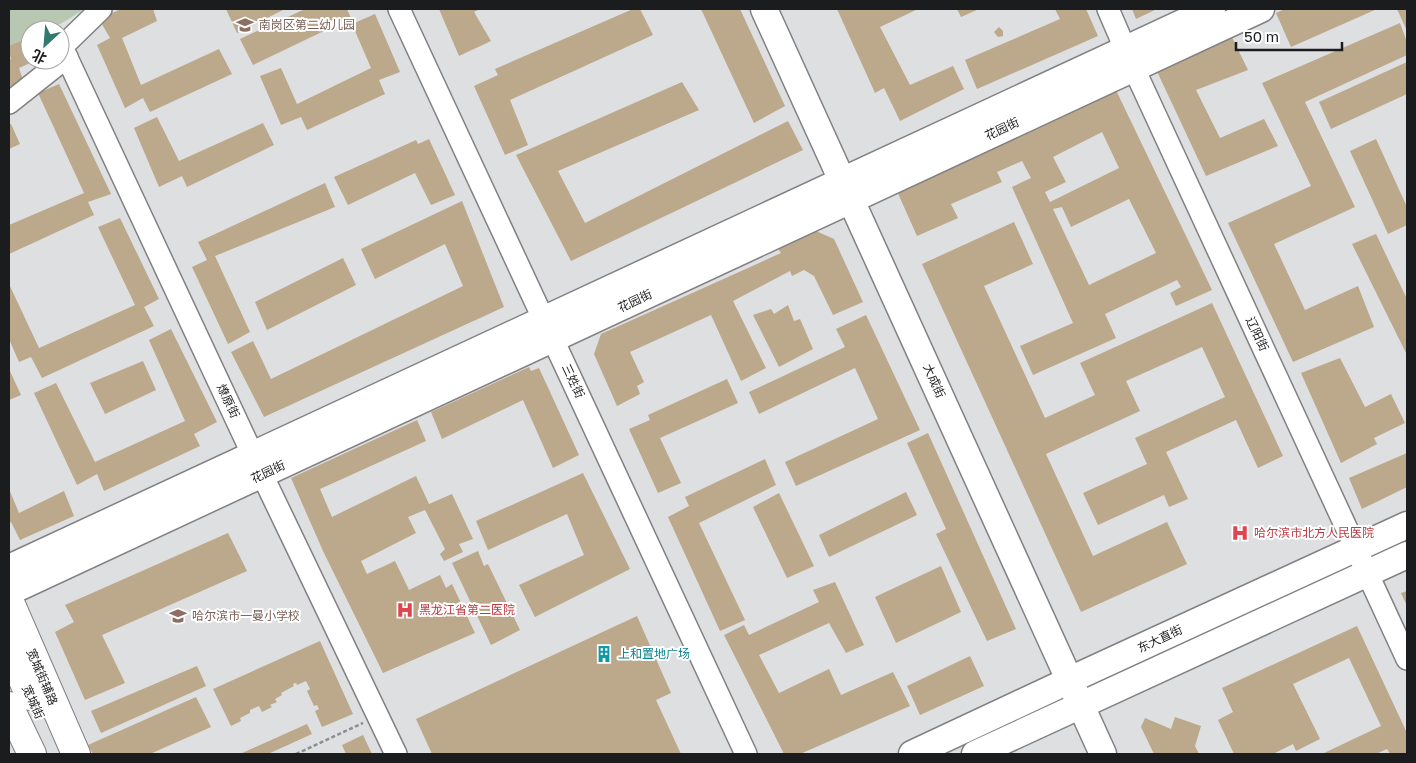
<svg xmlns="http://www.w3.org/2000/svg" width="1416" height="763" font-family="'Golos Text','Noto Sans SC',sans-serif">
	<style>
		.green { fill: #b7c7b1 }
		.building { fill: #bca88b; fill-rule: evenodd }
		.lines { fill: none; stroke-linecap: round; stroke-linejoin: round }
		.minor-casing { stroke: #818183; stroke-width: 24 }
		.major-casing { stroke: #818183; stroke-width: 29 }
		.highway-casing { stroke: #818183; stroke-width: 30 }
		.path { stroke: #8c8d8f; stroke-width: 2.5; stroke-dasharray: 4 2.5; stroke-linecap: butt }
		.minor { stroke: #fff; stroke-width: 21 }
		.major { stroke: #fff; stroke-width: 26 }
		.highway { stroke: #fff; stroke-width: 28 }
		.labels { text-anchor: middle; stroke-width: 4; stroke-linejoin: round; paint-order: stroke }
		.education-label { font-size: 12px; fill: #785e54; stroke: #fff; text-anchor: start }
		.street-label { font-size: 12px; fill: #1b1c1d; stroke: #fff }
		.health-label { font-size: 12px; fill: #be3a42; stroke: #fff; text-anchor: start }
		.culture-label { font-size: 12px; fill: #0d838f; stroke: #fff; text-anchor: start }
	</style>
	<rect width="100%" height="100%" fill="#dedfe1"/>
	<!-- green -->
	<path class="green" d="M9 9H84C64 22 55 30 30 30V35L9 48Z"/>
	<!-- building -->
	<g class="building">
		<path d="M121 9H153L157 21 122 38 141 85 219 49 232 74 150 112 143 98 125 108 97 45 110 38 99 19Z"/>
		<path d="M226 9H285L237 33Z"/>
		<path d="M305 9H347L351 18 253 65 240 39Z"/>
		<path d="M439 9H480L474 12 491 41 459 56Z"/>
		<path d="M633 9H640L653 35 510 100 528 145 505 155 474 86 498 75 495 69Z"/>
		<path d="M701 9H740L785 106 754 123Z"/>
		<path d="M837 9H918L880 27 910 85 953 66 964 89 900 121 884 88 875 93Z"/>
		<path d="M957 9H979L961 17Z"/>
		<path d="M1055 9H1086L1098 36 977 89 965 60 1060 19Z"/>
		<path d="M1132 9H1157L1136 19Z"/>
		<path d="M1285 9H1377L1291 47 1276 13Z"/>
		<path d="M1397 9H1407V31Z"/>
		<path d="M375 14 400 72 379 80 385 94 307 130 301 117 281 125 260 76 281 68 297 104 371 68 352 24Z"/>
		<path d="M1400 23 1407 42V55L1305 102 1355 207 1274 244 1305 310 1358 286 1374 327 1293 362 1228 223 1311 186 1262 83Z"/>
		<path d="M999 27 1003 31V36L998 37 994 32Z"/>
		<path d="M1229 31 1248 70 1196 90 1220 138 1264 119 1278 146 1206 176 1154 65Z"/>
		<path d="M30 37V60H37L19 68 23 80 9 87V60L11 59 9 53V46Z"/>
		<path d="M1407 62V94L1331 129 1319 102Z"/>
		<path d="M682 82 699 110 558 171 585 223 788 121 803 150 571 261 516 155Z"/>
		<path d="M59 84 111 194 88 202 94 215 9 254V225L84 193 38 93Z"/>
		<path d="M1113 84 1212 290 1176 306 1170 293 1181 287 1177 280 1105 314 1116 338 1033 375 1020 346 1073 323 1012 187 1031 178 1022 161 997 172 1002 182 951 204 958 218 917 236 896 189ZM1102 132 1119 168 1050 202 1045 192 1066 182 1053 157ZM1129 199 1156 253 1089 285 1053 209 1062 207 1071 227Z"/>
		<path d="M157 117 179 161 263 123 274 145 187 187 182 176 159 187 134 128Z"/>
		<path d="M9 124H11L20 144 9 149Z"/>
		<path d="M429 139 455 195 431 205 415 173 348 205 334 177 416 140 418 144Z"/>
		<path d="M1376 139 1407 207V225L1388 234 1350 151Z"/>
		<path d="M325 183 335 207 215 256 250 332 228 344 192 267 207 260 198 242Z"/>
		<path d="M462 201 504 307 264 417 231 352 253 341 271 379 463 286 445 244 375 279 361 249Z"/>
		<path d="M120 218 159 299 144 307 154 326 42 378 31 357 19 362 9 339V284L39 348 135 305 98 227Z"/>
		<path d="M1014 222 1033 264 984 286 1045 418 1095 395 1080 363 1212 303 1283 456 1258 468 1236 420 1166 452 1188 499 1169 507 1164 495 1098 525 1083 493 1147 464 1135 438 1225 397 1202 347 1126 381 1140 411 1046 454 1093 556 1167 522 1187 564 1081 612 922 264Z"/>
		<path d="M816 231 834 239 863 302 833 315 814 276 804 270 792 276 790 271 733 301 766 368 741 381 711 315 630 352 644 382 637 386 640 394 617 406 594 354 601 334 781 253 777 247Z"/>
		<path d="M1376 234 1407 299V355L1352 244Z"/>
		<path d="M343 258 356 285 267 330 255 302Z"/>
		<path d="M788 305 794 321 800 319 813 349 779 367 753 315 771 309 774 314Z"/>
		<path d="M866 315 920 430 796 486 785 462 878 419 855 368 759 414 749 392 845 347 836 329Z"/>
		<path d="M171 329 217 422 194 434 200 446 104 491 97 474 77 485 34 393 56 383 95 462 185 421 149 340Z"/>
		<path d="M1340 358 1365 407 1391 394 1405 423 1374 438 1377 444 1341 463 1301 373Z"/>
		<path d="M143 361 156 390 105 414 90 383Z"/>
		<path d="M529 367 531 371 539 368 579 455 553 468 523 400 442 439 431 412Z"/>
		<path d="M9 369 21 395 9 400Z"/>
		<path d="M727 379 738 403 660 438 681 483 658 493 629 429 650 420 648 415Z"/>
		<path d="M417 420 426 441 320 489 332 517 416 476 429 504 452 494 473 539 459 544 463 552 444 561 440 554 445 549 425 510 408 517 416 533 361 561 367 574 395 561 409 590 440 575 446 588 452 584 475 633 383 673 323 551 291 478Z"/>
		<path d="M928 433 1016 629 987 641 936 534 946 529 907 443Z"/>
		<path d="M1407 453V487L1362 509 1349 478Z"/>
		<path d="M765 459 776 485 699 523 745 620 720 631 668 517 689 506 685 497Z"/>
		<path d="M583 473 630 569 535 617 519 585 584 555 567 514 488 550 476 521Z"/>
		<path d="M9 489 19 513 64 491 74 516 20 540 11 522 9 523Z"/>
		<path d="M906 492 917 515 829 557 819 535Z"/>
		<path d="M779 493 814 566 787 578 753 507Z"/>
		<path d="M228 533 247 571 102 635 125 683 85 700 55 632 74 622 65 605Z"/>
		<path d="M478 551 484 566 488 564 520 630 491 645 452 563Z"/>
		<path d="M941 566 961 612 896 643 875 597Z"/>
		<path d="M835 582 864 645 846 653 829 623 759 655 779 693 829 669 841 695 893 672 910 706 800 754H784L724 635 744 625 749 635 819 602 813 590Z"/>
		<path d="M1407 591V606L1401 593Z"/>
		<path d="M637 616 671 693 656 700 681 754H432L416 719Z"/>
		<path d="M1357 626 1407 733V754H1390L1387 749 1376 754H1322L1381 726 1349 658 1293 684 1320 739 1296 751 1293 744 1273 754H1234L1218 720 1233 712 1222 688Z"/>
		<path d="M320 641 353 714 322 727 315 711 319 709 317 705 314 706 307 691 310 689 306 681 297 685 296 683 293 684 294 686 281 693 282 695 275 699 277 702 270 705 272 707 262 712 259 706 250 710V713L240 718 241 721 231 726 213 689Z"/>
		<path d="M970 656 984 686 920 715 907 686Z"/>
		<path d="M197 666 206 686 101 733 91 711Z"/>
		<path d="M196 697 211 727 150 754H93L88 745Z"/>
		<path d="M1175 717 1201 726 1195 746 1199 754H1154L1141 727 1145 718 1171 729Z"/>
		<path d="M307 724 312 734 268 754H240Z"/>
		<path d="M363 735 372 754H346L342 745Z"/>
	</g>
	<g class="lines">
		<!-- minor casing -->
		<g class="minor-casing">
			<g id="minor">
				<path d="M101 9 62 47 257 464 396 754"/>
				<path d="M399 9 746 754"/>
				<path d="M1108 9 1130 60 1407 659"/>
				<path d="M9 103 67 57"/>
			</g>
		</g>
		<!-- major casing -->
		<g class="major-casing">
			<g id="major">
				<path d="M764 9 1103 754"/>
				<path d="M9 568 1212 9"/>
				<path d="M9 592 1261 9"/>
				<path d="M912 754 1085 673 1407 525"/>
				<path d="M975 754 1407 555"/>
			</g>
		</g>
		<!-- highway casing -->
		<g class="highway-casing">
			<g id="highway">
				<path d="M9 600 76 754"/>
				<path d="M9 649 30 696"/>
				<path d="M9 706 32 754"/>
			</g>
		</g>
		<!-- path -->
		<path class="path" d="M296 754 363 723"/>
		<!-- minor -->
		<use href="#minor" class="minor"/>
		<!-- major -->
		<use href="#major" class="major"/>
		<!-- highway -->
		<use href="#highway" class="highway"/>
	</g>
	<!-- icons -->
	<defs>
		<g id="school-bare" transform="scale(1.35)"><path d="M0-5L7-2L0 1L-7-2ZM-4 1L0 2.5L4 1V4Q0 6-4 4Z" fill="#8d6e63" stroke="#fff" stroke-width="2.5" paint-order="stroke"/></g>
		<g id="hospital-bare" transform="scale(1.35)"><path d="M-5-5h3v3.5h4V-5h3V5h-3V1.5h-4V5h-3Z" fill="#e0444e" stroke="#fff" stroke-width="2.5" paint-order="stroke"/></g>
		<g id="building-bare" transform="scale(1.35)"><path d="M-4-6H4V6H1V3H-1V6H-4ZM-2.5-4.3h1.7v1.8h-1.7ZM.8-4.3h1.7v1.8H.8ZM-2.5-1h1.7V.8h-1.7ZM.8-1h1.7V.8H.8Z" fill="#0f9aa8" stroke="#fff" stroke-width="2.5" paint-order="stroke"/></g>
	</defs>
	<g fill-rule="evenodd">
		<use href="#school-bare" x="245" y="25"/>
		<use href="#hospital-bare" x="1240" y="533"/>
		<use href="#hospital-bare" x="405" y="610"/>
		<use href="#school-bare" x="178" y="616"/>
		<use href="#building-bare" x="604" y="654"/>
	</g>
	<g class="labels">
		<!-- education labels -->
		<g class="education-label">
			<text x="259" y="29">南岗区第二幼儿园</text>
			<text x="192" y="620">哈尔滨市一曼小学校</text>
		</g>
		<!-- street labels -->
		<g class="street-label">
			<text transform="translate(1002 129) rotate(-25)" y="4">花园街</text>
			<text transform="translate(635 301) rotate(-25)" y="4">花园街</text>
			<text transform="translate(1257 334) rotate(65)" y="4">辽阳街</text>
			<text transform="translate(573 381) rotate(65)" y="4">三姓街</text>
			<text transform="translate(934 381) rotate(66)" y="4">大成街</text>
			<text transform="translate(228 401) rotate(65)" y="4">燎原街</text>
			<text transform="translate(268 472) rotate(-25)" y="4">花园街</text>
			<text transform="translate(1160 639) rotate(-25)" y="4">东大直街</text>
			<text transform="translate(42 677) rotate(67)" y="4">宽城街辅路</text>
			<text transform="translate(33 702) rotate(66)" y="4">宽城街</text>
		</g>
		<!-- health labels -->
		<g class="health-label">
			<text x="1254" y="537">哈尔滨市北方人民医院</text>
			<text x="419" y="614">黑龙江省第二医院</text>
		</g>
		<!-- culture labels -->
		<g class="culture-label">
			<text x="618" y="658">上和置地广场</text>
		</g>
	</g>
	<!-- border -->
	<rect width="1416" height="763" fill="none" stroke="#1b1c1d" stroke-width="20"/>
	<!-- north arrow -->
	<g transform="translate(45 45) rotate(206)"><circle r="24" fill="#ffffff" stroke="#a4a4a5"/>
	<path d="M0-4L9 19L0 12L-9 19Z" fill="#34796f"/>
	<text y="-8" font-size="14" font-weight="bold" text-anchor="middle" fill="#1b1c1d">北</text>
	</g>
	<!-- scale -->
	<path d="M1236 42v8h106v-8" fill="none" stroke="#1b1c1d" stroke-width="2.5"/>
	<text x="1244" y="42" font-size="15" fill="#1b1c1d" stroke="#ffffff" stroke-width="4" paint-order="stroke">50 m</text>
</svg>
